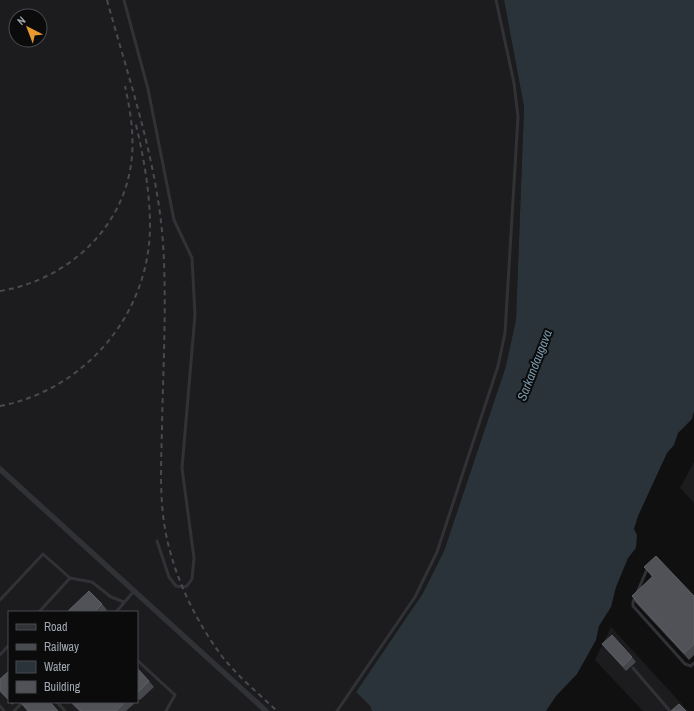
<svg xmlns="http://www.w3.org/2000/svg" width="694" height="711" font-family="'Archivo Narrow',sans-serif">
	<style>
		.built { fill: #1c1c1e; fill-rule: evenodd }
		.water { fill: #2a3339 }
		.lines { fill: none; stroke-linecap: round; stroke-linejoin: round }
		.service { stroke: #313236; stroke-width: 3 }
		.minor { stroke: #313236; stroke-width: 5.5 }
		.rail { stroke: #484a4f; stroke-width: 2; stroke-dasharray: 5 4; stroke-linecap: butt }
		.wall { fill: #46474c }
		.building { fill: #505257; stroke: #5c5f65 }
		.labels { text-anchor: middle; stroke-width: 4; stroke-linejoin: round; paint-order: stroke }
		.water-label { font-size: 13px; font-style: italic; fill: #7999ab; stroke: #0b0b0c }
	</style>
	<rect width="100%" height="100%" fill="#101011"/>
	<!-- built -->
	<g class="built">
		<path d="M0 0H504L524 107 516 320 505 369 444 551 423 593 356 692 370 706 372 711H0ZM16 16H40V40H16ZM9 612H137V702H9Z"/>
		<path d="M694 462V503L680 488Z"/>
		<path d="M611 627 688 711H643L595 660Z"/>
	</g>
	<!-- water -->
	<path class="water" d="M504 0H694V411L692 419 678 433 674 445 667 453 638 516 634 529 637 535 636 548 628 558 616 587 611 607 599 626 596 640 577 674 556 696 546 711H372L370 706 356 692 423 593 444 551 505 369 516 320 524 107Z"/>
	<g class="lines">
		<!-- service -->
		<g class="service">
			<path d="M124 0 148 89 174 220 192 258 195 315 182 468 194 558 192 579 187 586 183 587 176 586 169 577 157 541"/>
			<path d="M648 567 633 602V606L685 664 691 666 694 663"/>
			<path d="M0 600 43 554 70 578 92 582 111 597 124 602"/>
			<path d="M39 612 70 578"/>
			<path d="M116 612 134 591"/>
			<path d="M0 655 9 645"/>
			<path d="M137 660 175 695 166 711"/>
			<path d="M633 668 670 711"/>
			<path d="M57 702 65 711"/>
			<path d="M0 706 4 711"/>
			<path d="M14 711 23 702"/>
			<path d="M337 711 415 597 437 552 498 366 505 333 518 117 514 83 496 0"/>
		</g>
		<!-- minor -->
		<path class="minor" d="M0 469 266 711"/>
		<!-- rail -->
		<g class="rail">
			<path d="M107 0C129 80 157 160 163 243 167 305 163 367 162 429 161 466 159 503 167 539 176 580 196 621 221 655 237 676 258 693 277 711"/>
			<path d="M0 291C68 280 126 227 132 156 134 132 130 109 125 86"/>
			<path d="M0 406C79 391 141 324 149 244 153 208 144 156 135 121"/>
		</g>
	</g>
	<!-- wall -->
	<g class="wall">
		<path d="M644 567 694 596V655L689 660 636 603 632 596 652 577Z"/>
		<path d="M102 604 107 610 105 612H67Z"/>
		<path d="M602 644 632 657 636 662 626 671 606 649Z"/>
		<path d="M137 668 149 681 154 687 140 700 139 699 137 701Z"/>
		<path d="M9 671V701L0 692V679Z"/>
		<path d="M10 702H15L12 705Z"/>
		<path d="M20 702 58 711H27Z"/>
		<path d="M70 702H136L126 711H79Z"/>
	</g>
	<!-- building -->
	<g class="building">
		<path d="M656 556 694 596V644L684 653 632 596 653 576 644 567Z"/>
		<path d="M89 591 102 604 94 612H67Z"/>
		<path d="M612 635 632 657 623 666 602 644Z"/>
		<path d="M137 668 149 681 137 693Z"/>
		<path d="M9 671V698L8 699 0 690V679Z"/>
		<path d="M20 702H50L58 711H29Z"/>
		<path d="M72 702H125L116 711H81Z"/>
		<path d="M679 704 686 711H671Z"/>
	</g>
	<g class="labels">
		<!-- water labels -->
		<g class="water-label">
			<text transform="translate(534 365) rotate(-69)" y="5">Sarkandaugava</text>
		</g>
	</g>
	<!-- legend -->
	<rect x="8" y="611" width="130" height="92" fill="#0b0b0c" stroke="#474a4e"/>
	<rect x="16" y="624" width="20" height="6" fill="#313236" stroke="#474a4e"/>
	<text x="44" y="631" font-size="12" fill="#a1a8b1">Road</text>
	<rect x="16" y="644" width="20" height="6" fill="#484a4f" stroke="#474a4e"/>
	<text x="44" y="651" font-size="12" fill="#a1a8b1">Railway</text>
	<rect x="16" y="661" width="20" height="12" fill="#2a3339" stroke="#474a4e"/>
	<text x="44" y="671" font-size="12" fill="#a1a8b1">Water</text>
	<rect x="16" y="681" width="20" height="12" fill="#505257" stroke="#474a4e"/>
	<text x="44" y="691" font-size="12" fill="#a1a8b1">Building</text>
	<!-- north arrow -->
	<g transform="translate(28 28) rotate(318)"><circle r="19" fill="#0b0b0c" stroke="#474a4e"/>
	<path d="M0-3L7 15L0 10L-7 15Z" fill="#e89931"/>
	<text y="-6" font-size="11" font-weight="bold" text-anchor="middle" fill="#a1a8b1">N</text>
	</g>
</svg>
